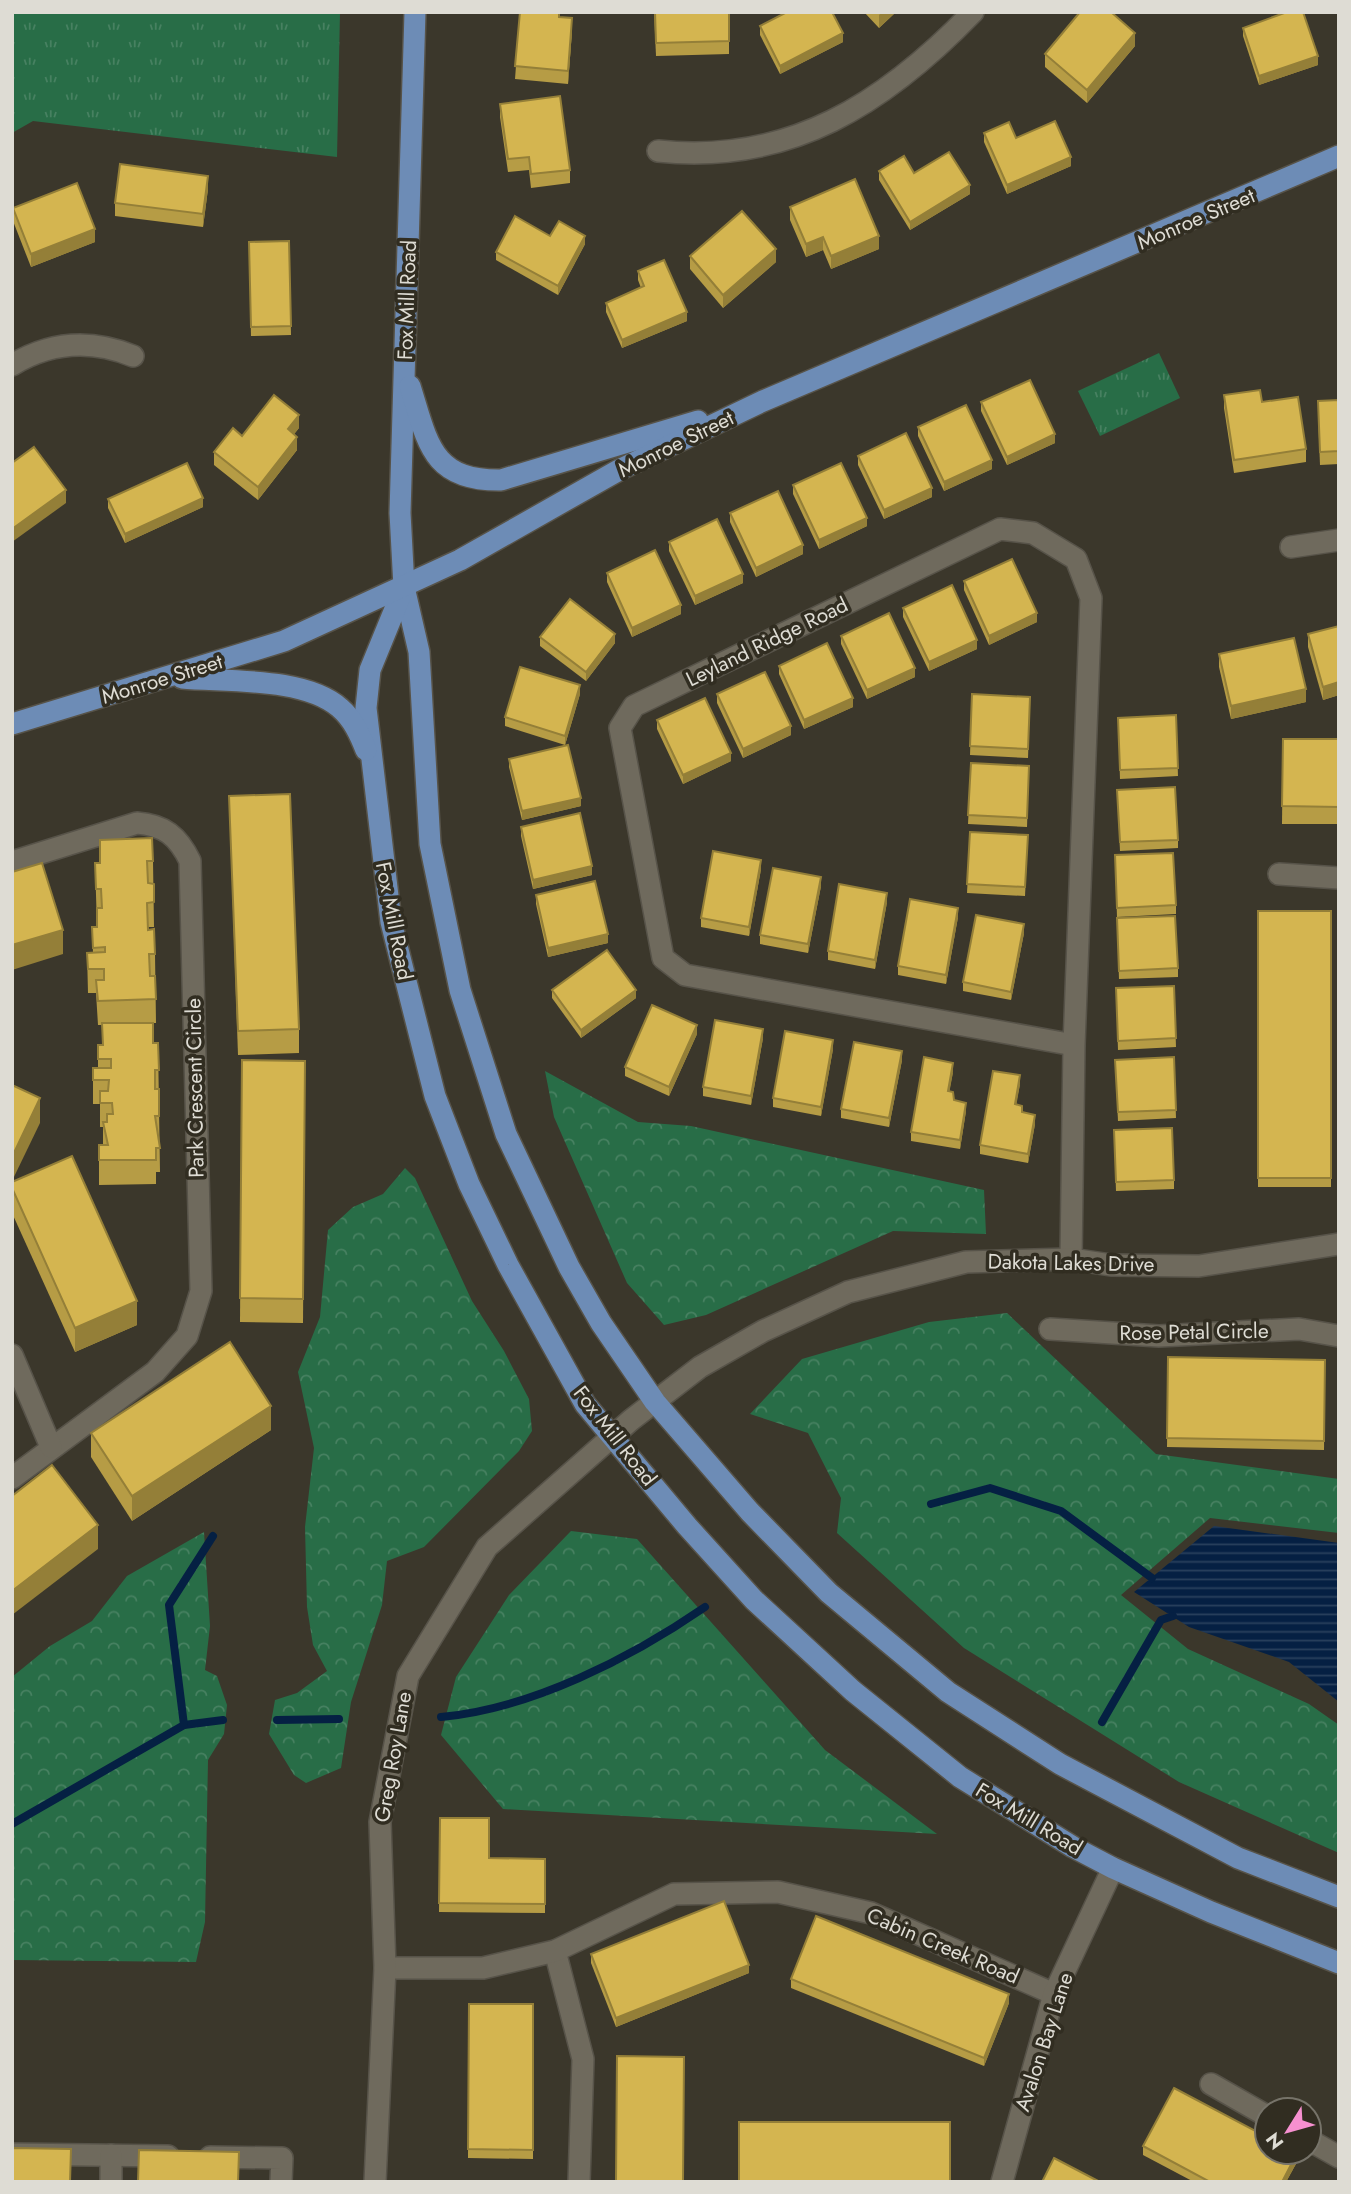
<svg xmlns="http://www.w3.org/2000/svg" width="1351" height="2194" font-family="Jost,sans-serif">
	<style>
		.forest { fill: url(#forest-crowns) }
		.park { fill: url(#park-tufts) }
		.water { fill: url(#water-rules) }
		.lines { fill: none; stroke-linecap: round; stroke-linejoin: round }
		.stream { stroke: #052043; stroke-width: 8 }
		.minor-casing { stroke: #575349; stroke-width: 24 }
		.major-casing { stroke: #575349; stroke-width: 24 }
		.minor { stroke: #6f6a5d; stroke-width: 21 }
		.major { stroke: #6d8cb6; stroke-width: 21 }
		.wall { fill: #b69c45 }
		.shaded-wall { fill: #947f38 }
		.building { fill: #d4b550; stroke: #947f38; stroke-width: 2 }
		.labels { text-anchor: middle; stroke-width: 7; stroke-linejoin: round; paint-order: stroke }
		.street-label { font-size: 21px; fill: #dedcd4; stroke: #312d21 }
	</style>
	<defs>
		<pattern id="forest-crowns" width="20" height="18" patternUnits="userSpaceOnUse" patternTransform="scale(1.75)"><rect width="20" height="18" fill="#286d47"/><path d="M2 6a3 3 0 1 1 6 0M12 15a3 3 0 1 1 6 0" fill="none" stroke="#478161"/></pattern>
		<pattern id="park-tufts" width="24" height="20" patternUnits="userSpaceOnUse" patternTransform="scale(1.75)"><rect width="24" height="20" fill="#286d47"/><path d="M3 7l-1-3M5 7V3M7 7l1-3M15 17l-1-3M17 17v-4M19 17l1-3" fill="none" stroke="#478161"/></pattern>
		<pattern id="water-rules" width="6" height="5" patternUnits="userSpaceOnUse" patternTransform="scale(1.75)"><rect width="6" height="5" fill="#052043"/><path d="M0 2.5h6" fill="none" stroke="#29405d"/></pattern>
	</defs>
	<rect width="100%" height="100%" fill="#3b372b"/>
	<!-- forest -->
	<g class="forest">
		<path d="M545 1071 638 1122 691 1126 984 1190 986 1234 893 1231 706 1315 664 1325 627 1283 554 1117Z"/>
		<path d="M405 1168 415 1178 472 1301 504 1351 529 1399 532 1431 519 1451 424 1547 387 1561 382 1605 351 1702 341 1768 306 1783 294 1775 269 1734 275 1700 297 1693 327 1671 313 1645 307 1607 305 1527 314 1448 298 1372 320 1317 328 1230 353 1207 383 1194Z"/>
		<path d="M1007 1313 1156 1454 1339 1479V1533L1210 1518 1121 1595 1188 1649 1309 1704 1339 1725V1853L1179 1782 964 1648 837 1533 841 1498 808 1433 750 1414 802 1359 929 1322Z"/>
		<path d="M571 1531 637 1539 825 1750 937 1834 503 1809 441 1735 456 1677 509 1595Z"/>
		<path d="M204 1532 210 1626 205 1670 217 1676 227 1705 224 1734 208 1760 205 1922 196 1962 12 1960V1677L50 1646 92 1621 127 1576Z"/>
	</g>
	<!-- park -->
	<g class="park">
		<path d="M12 12H340L337 157 33 121 12 133Z"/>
		<path d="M1159 353 1180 398 1100 436 1078 391Z"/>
	</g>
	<!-- water -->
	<path class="water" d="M1214 1526 1339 1543V1702L1289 1662 1189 1627 1134 1592Z"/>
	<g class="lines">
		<!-- stream -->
		<g class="stream">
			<path d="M931 1504 990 1488 1061 1511 1152 1578"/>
			<path d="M441 1717C531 1709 631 1658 705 1607"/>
			<path d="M277 1720 339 1719"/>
			<path d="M1102 1722 1161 1620 1173 1616"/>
			<path d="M184 1725 223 1720"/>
			<path d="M12 1824 184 1725 169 1605 213 1536"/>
		</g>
		<!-- minor casing -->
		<g class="minor-casing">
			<g id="minor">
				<path d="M658 151C790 165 885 103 973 12"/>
				<path d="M12 365C50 342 91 339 133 356"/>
				<path d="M1291 547 1339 540"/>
				<path d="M12 862 137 823C164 825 178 836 190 861L201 1291 187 1336 155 1372 12 1478"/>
				<path d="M1279 874 1339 878"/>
				<path d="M1071 1259 1074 1045 1091 598 1076 559 1033 533 1000 529 634 706 620 728 663 958 685 975 1074 1045"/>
				<path d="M1050 1329 1159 1336 1299 1329 1339 1336"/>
				<path d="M12 1355 51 1447"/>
				<path d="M555 1951 583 2059 579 2182"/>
				<path d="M385 1968H483L555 1951 674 1894 778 1892 871 1913 1054 1994"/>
				<path d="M1211 2084 1267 2116"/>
				<path d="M1309 2140 1339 2157"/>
				<path d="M12 2154 168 2156"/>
				<path d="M210 2157 282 2158 281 2182"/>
				<path d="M111 2182V2155"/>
				<path d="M375 2182 385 1968 380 1822 408 1676 487 1547 631 1420 700 1367 763 1331 848 1292 966 1262 1071 1259 1111 1265 1199 1266 1339 1244"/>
				<path d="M1002 2182 1054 1994 1113 1868"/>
			</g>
		</g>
		<!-- major casing -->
		<g class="major-casing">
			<g id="major">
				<path d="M415 12 400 513 404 587 419 652 430 844 460 990 506 1134 569 1267 601 1323 655 1402 750 1512 829 1593 948 1692 1060 1764 1238 1858 1339 1897"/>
				<path d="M410 386C428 444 432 481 501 480L698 421"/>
				<path d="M404 587 370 670 366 708 391 922 435 1096 469 1184 508 1265 585 1404 687 1526 754 1600 853 1691 960 1777 1073 1847 1113 1868 1211 1912 1339 1963"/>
				<path d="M182 678C228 682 305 677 340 708 353 719 360 735 366 750"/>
				<path d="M12 724 284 641 460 560 619 470 763 401 1339 156"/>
			</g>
		</g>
		<!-- minor -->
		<use href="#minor" class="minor"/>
		<!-- major -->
		<use href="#major" class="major"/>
	</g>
	<!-- wall -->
	<g class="wall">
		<path d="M520 12H560V17L572 31 568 84 515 79Z"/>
		<path d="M654 12H729V54L656 56Z"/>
		<path d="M864 12H896L879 28Z"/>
		<path d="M760 26 843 42 780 74 760 35Z"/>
		<path d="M1243 28 1318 65 1259 85 1243 36Z"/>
		<path d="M1135 46 1087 103 1045 67V54Z"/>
		<path d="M500 104 570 170V183L531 188 529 170 508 172 500 117Z"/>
		<path d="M984 133 1016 138 1071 166 1007 194 984 142Z"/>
		<path d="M879 171 914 173 970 194 910 230 879 180Z"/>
		<path d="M208 189 203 227 115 216V203Z"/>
		<path d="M790 207 879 249 831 269 823 250 806 257 790 220Z"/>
		<path d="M13 208 95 242 31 267 13 221Z"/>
		<path d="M550 236 585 244 558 295 496 260V252Z"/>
		<path d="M289 241 291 335 251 336 249 242Z"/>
		<path d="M690 256 776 262 723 308 690 269Z"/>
		<path d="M638 271 687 321 622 348 606 312V303L641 288 638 280Z"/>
		<path d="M1224 395 1262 402 1306 449V462L1234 473 1224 408Z"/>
		<path d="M1339 400V464L1320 465 1318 414Z"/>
		<path d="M981 402 1055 443 1007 465 981 411Z"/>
		<path d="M918 427 992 469 944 491 918 436Z"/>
		<path d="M299 428 294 434 297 450 258 500 214 465V452L242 436Z"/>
		<path d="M858 456 932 497 884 519 858 465Z"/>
		<path d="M793 485 867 526 819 549 793 494Z"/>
		<path d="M108 499 203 507 125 543 108 508Z"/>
		<path d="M730 513 803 554 756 577 730 522Z"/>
		<path d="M669 542 743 583 695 605 669 551Z"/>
		<path d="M607 573 681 614 632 637 607 582Z"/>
		<path d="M964 581 1037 622 989 645 964 590Z"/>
		<path d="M903 608 977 649 929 671 903 617Z"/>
		<path d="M1339 626V695L1323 700 1308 647V634Z"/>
		<path d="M841 636 915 677 867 699 841 644Z"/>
		<path d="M540 637 615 643 586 681 540 646Z"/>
		<path d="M1219 654 1306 702 1231 719 1219 667Z"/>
		<path d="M779 666 853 707 804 729 779 674Z"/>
		<path d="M580 694 565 745 505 726V717Z"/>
		<path d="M717 694 791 735 743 758 717 703Z"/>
		<path d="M972 694 1030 697 1028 758 970 755Z"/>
		<path d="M1176 715 1178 776 1120 779 1118 718Z"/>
		<path d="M657 720 731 761 683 784 657 729Z"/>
		<path d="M1283 739H1339V824H1282Z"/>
		<path d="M509 759 581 806 522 820 509 767Z"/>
		<path d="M971 763 1029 766 1027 827 968 824Z"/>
		<path d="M1117 790 1178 840V848L1120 851Z"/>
		<path d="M229 796 299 1029V1053L238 1055Z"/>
		<path d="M521 827 592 875 533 889 521 836Z"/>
		<path d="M970 832 1028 835 1025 896 967 893Z"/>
		<path d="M100 840 153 861 154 927H148L155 954 156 1023H153V1043H158L160 1172H156V1184L99 1185V1145H103V1127H100V1104H93V1068H98V1045H102V1025H98L96 993H88L87 953H93L92 927H97L95 863H100Z"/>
		<path d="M1115 855 1176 905V914L1117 917Z"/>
		<path d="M761 869 749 936 701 927V918Z"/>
		<path d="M821 886 808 953 760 944V935Z"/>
		<path d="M536 895 608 943 548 957 536 904Z"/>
		<path d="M887 902 875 969 828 960V951Z"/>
		<rect x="1258" y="911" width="73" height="276"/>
		<path d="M958 917 946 984 898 975V966Z"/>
		<path d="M1117 918 1178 968V977L1119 979Z"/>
		<path d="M1024 933 1011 1000 963 991V982Z"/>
		<path d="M1174 986 1176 1047 1118 1050 1116 988Z"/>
		<path d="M552 990 636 998 581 1038 552 998Z"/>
		<path d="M697 1034 669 1096 625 1076V1067Z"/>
		<path d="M763 1038 751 1105 703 1096V1087Z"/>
		<path d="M833 1049 821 1116 773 1107V1098Z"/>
		<path d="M1174 1057 1176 1118 1118 1121 1115 1060Z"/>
		<path d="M242 1060 305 1061 303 1323 240 1322Z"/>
		<path d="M902 1060 889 1127 841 1118V1109Z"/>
		<path d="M953 1072 949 1092 954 1100 966 1111 960 1149 911 1141V1132Z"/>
		<path d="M1020 1084 1016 1104 1022 1112 1035 1124 1028 1163 980 1154V1145Z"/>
		<path d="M1114 1130 1174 1180V1189L1116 1191Z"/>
		<path d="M12 1182 137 1325 75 1352 12 1213Z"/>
		<path d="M1168 1357 1325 1360 1324 1450 1167 1447Z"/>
		<path d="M271 1430 132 1521 91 1457V1433Z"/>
		<path d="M440 1818 489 1858 545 1859V1913L439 1912Z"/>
		<path d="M591 1954 749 1973 616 2027 591 1963Z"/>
		<path d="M791 1979 1009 2003 984 2066 791 1988Z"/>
		<path d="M469 2004H533V2159L468 2158Z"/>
		<path d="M1143 2146 1297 2162 1286 2182H1194L1143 2155Z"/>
	</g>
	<!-- shaded-wall -->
	<g class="shaded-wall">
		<path d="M882 12H896L879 28V15Z"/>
		<path d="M572 18V31L568 84V71Z"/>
		<path d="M843 33V42L780 74V66Z"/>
		<path d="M1135 33V46L1087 103V90Z"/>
		<path d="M1318 56V65L1259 85V76Z"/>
		<path d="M1071 157V166L1007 194V185Z"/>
		<path d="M208 176V189L203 227V214Z"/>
		<path d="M970 185V194L910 230V222Z"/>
		<path d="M95 229V242L31 267V254Z"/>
		<path d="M585 236V244L558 295V286Z"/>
		<path d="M879 236V249L831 269V256Z"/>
		<path d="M823 237V250L806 257V244Z"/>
		<path d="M776 249V262L723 308V295Z"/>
		<path d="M687 312V321L622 348V340Z"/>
		<path d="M299 415V428L288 442V429Z"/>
		<path d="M1055 434V443L1007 465V457Z"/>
		<path d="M297 437V450L258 500V487Z"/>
		<path d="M992 460V469L944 491V482Z"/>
		<path d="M932 488V497L884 519V510Z"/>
		<path d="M66 490V503L12 542V529Z"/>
		<path d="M203 498V507L125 543V534Z"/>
		<path d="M867 518V526L819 549V540Z"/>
		<path d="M803 545V554L756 577V568Z"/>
		<path d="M743 574V583L695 605V596Z"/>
		<path d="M681 605V614L632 637V628Z"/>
		<path d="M1037 613V622L989 645V636Z"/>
		<path d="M615 634V643L586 681V672Z"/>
		<path d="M977 640V649L929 671V662Z"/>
		<path d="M915 668V677L867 699V690Z"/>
		<path d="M1339 682V695L1323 700V687Z"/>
		<path d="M580 685V694L565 745V736Z"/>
		<path d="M1306 689V702L1231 719V706Z"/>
		<path d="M853 698V707L804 729V720Z"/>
		<path d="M791 726V735L743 758V749Z"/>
		<path d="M731 753V761L683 784V775Z"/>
		<path d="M581 798V806L522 820V811Z"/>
		<path d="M761 860V869L749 936V927Z"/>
		<path d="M592 866V875L533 889V880Z"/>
		<path d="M821 877V886L808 953V944Z"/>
		<path d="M887 893V902L875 969V960Z"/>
		<path d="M958 908V917L946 984V975Z"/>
		<path d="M1024 924V933L1011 1000V992Z"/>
		<path d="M63 930V954L12 970V945Z"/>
		<path d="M608 934V943L548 957V948Z"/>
		<path d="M636 990V998L581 1038V1030Z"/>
		<path d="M697 1025V1034L669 1096V1087Z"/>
		<path d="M763 1029V1038L751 1105V1096Z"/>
		<path d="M833 1040V1049L821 1116V1107Z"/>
		<path d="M902 1051V1060L889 1127V1118Z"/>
		<path d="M953 1063V1072L948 1100V1091Z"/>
		<path d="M1020 1075V1084L1015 1113V1104Z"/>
		<path d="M40 1098V1123L12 1181V1157Z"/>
		<path d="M966 1103V1111L960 1149V1140Z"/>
		<path d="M1035 1115V1124L1028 1163V1154Z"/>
		<path d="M137 1301V1325L75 1352V1328Z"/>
		<path d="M271 1406V1430L132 1521V1496Z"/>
		<path d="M98 1525V1549L12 1615V1591Z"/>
		<path d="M749 1965V1973L616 2027V2018Z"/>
		<path d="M1009 1994V2003L984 2066V2058Z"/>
		<path d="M1297 2153V2162L1286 2182H1282Z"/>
	</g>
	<!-- building -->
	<g class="building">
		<path d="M520 12H559V17L572 18 568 71 515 66Z"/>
		<path d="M655 12H729V41L656 43Z"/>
		<path d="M787 12H832L843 33 780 66 760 26Z"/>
		<path d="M1080 12H1111L1135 33 1087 90 1045 54Z"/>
		<path d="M1287 12H1303L1318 56 1259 76 1243 28Z"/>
		<path d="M560 96 570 170 531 174 529 157 508 159 500 104Z"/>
		<path d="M1055 121 1071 157 1007 185 984 133 1009 122 1016 138Z"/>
		<path d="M949 152 970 185 910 222 879 171 904 156 914 173Z"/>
		<path d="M120 164 208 176 203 214 115 203Z"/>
		<path d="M855 179 879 236 831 256 823 237 806 244 790 207Z"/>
		<path d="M77 183 95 229 31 254 13 208Z"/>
		<path d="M742 211 776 249 723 295 690 256Z"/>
		<path d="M515 216 550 236 559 221 585 236 558 286 496 252Z"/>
		<path d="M289 241 291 326 251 327 249 242Z"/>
		<path d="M664 260 687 312 622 340 606 303 644 286 638 271Z"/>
		<path d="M1030 380 1055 434 1007 457 981 402Z"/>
		<path d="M1260 390 1262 402 1298 397 1306 449 1234 460 1224 395Z"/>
		<path d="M274 395 299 415 288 429 297 437 258 487 214 452 233 428 242 436Z"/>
		<path d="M1339 400V451L1320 452 1318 401Z"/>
		<path d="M966 405 992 460 944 482 918 427Z"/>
		<path d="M906 433 932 488 884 510 858 456Z"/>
		<path d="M34 447 66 490 12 529V463Z"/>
		<path d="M187 463 203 498 125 534 108 499Z"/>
		<path d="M841 463 867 518 819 540 793 485Z"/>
		<path d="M778 491 803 545 756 568 730 513Z"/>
		<path d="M717 519 743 574 695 596 669 542Z"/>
		<path d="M655 550 681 605 632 628 607 573Z"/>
		<path d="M1012 559 1037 613 989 636 964 581Z"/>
		<path d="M952 585 977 640 929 662 903 608Z"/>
		<path d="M570 599 615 634 586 672 540 637Z"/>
		<path d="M889 613 915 668 867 690 841 636Z"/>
		<path d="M1339 626V682L1323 687 1308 634Z"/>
		<path d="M1294 638 1306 689 1231 706 1219 654Z"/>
		<path d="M827 643 853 698 804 720 779 666Z"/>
		<path d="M520 667 580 685 565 736 505 717Z"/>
		<path d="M765 672 791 726 743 749 717 694Z"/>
		<path d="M972 694 1030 697 1028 749 970 746Z"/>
		<path d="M705 698 731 753 683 775 657 720Z"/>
		<path d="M1176 715 1178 768 1120 770 1118 718Z"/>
		<path d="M1283 739H1339V807L1282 806Z"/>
		<path d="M568 745 581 798 522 811 509 759Z"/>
		<path d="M971 763 1029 766 1027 818 968 815Z"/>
		<path d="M1175 787 1178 840 1120 842 1117 790Z"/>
		<path d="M290 794 299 1029 238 1031 229 796Z"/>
		<path d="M580 813 592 866 533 880 521 827Z"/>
		<path d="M970 832 1028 835 1025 887 967 884Z"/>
		<path d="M152 838 153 861H147L148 883 154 884V902L147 903 148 930 154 929 155 954H149L150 976H155L156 999 98 1001 96 980H104V969H88L87 953 105 952V947L93 948 92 927H97V908H102L101 889H96L95 863H100V840Z"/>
		<path d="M713 851 761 860 749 927 701 918Z"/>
		<path d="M1173 853 1176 905 1117 908 1115 855Z"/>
		<path d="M42 863 63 930 12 945V872Z"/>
		<path d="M773 868 821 877 808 944 760 935Z"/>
		<path d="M595 881 608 934 548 948 536 895Z"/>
		<path d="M839 884 887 893 875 960 828 951Z"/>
		<path d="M910 899 958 908 946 975 898 966Z"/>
		<rect x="1258" y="911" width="73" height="267"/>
		<path d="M976 915 1024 924 1011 992 963 982Z"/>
		<path d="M1175 916 1178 968 1119 971 1117 918Z"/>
		<path d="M607 950 636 990 581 1030 552 990Z"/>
		<path d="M1174 986 1176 1038 1118 1041 1116 988Z"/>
		<path d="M652 1005 697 1025 669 1087 625 1067Z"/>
		<path d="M715 1020 763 1029 751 1096 703 1087Z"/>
		<path d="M102 1023H153V1043H158L159 1070H155V1089H159V1116H155L160 1148H156V1160H99V1145H108L103 1122H107V1114H113L112 1103H100V1091H108L109 1080H93V1068H111V1059H98V1045H103Z"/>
		<path d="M785 1031 833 1040 821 1107 773 1098Z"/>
		<path d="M854 1042 902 1051 889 1118 841 1109Z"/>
		<path d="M924 1057 953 1063 948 1091 953 1092 954 1100 966 1103 960 1140 911 1132Z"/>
		<path d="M1174 1057 1176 1110 1118 1112 1115 1060Z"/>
		<path d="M242 1060 305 1061 303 1299 240 1298Z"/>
		<path d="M993 1071 1020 1075 1015 1104 1022 1106V1112L1035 1115 1028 1154 980 1145Z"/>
		<path d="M12 1085 40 1098 12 1157Z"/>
		<path d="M1172 1128 1174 1180 1116 1182 1114 1130Z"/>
		<path d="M72 1156 137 1301 75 1328 12 1188V1182Z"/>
		<path d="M230 1342 271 1406 132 1496 91 1433Z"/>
		<path d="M1168 1357 1325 1360 1324 1441 1167 1438Z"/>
		<path d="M52 1465 98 1525 12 1591V1496Z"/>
		<path d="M440 1818H489V1858L545 1859V1904L439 1903Z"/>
		<path d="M724 1901 749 1965 616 2018 591 1954Z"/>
		<path d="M816 1916 1009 1994 984 2058 791 1979Z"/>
		<path d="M469 2004H533V2150L468 2149Z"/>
		<path d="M617 2056 684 2057 683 2182H616Z"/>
		<path d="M1174 2088 1267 2137V2152H1295L1297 2153 1282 2182H1210L1143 2146Z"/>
		<rect x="739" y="2122" width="211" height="60"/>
		<path d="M12 2148 71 2149 70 2182H12Z"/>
		<path d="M139 2150 239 2152 238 2182H138Z"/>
		<path d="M1054 2158 1100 2182H1042Z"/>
	</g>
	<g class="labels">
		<!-- street labels -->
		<g class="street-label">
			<text transform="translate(1196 219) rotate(-23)" y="7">Monroe Street</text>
			<text transform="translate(407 300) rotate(-88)" y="7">Fox Mill Road</text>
			<text transform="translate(676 444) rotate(-26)" y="7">Monroe Street</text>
			<text transform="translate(767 642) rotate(-26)" y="7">Leyland Ridge Road</text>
			<text transform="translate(162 679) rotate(-17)" y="7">Monroe Street</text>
			<text transform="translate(394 921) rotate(79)" y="7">Fox Mill Road</text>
			<text transform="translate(195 1088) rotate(-91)" y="7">Park Crescent Circle</text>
			<text transform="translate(1071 1263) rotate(1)" y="7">Dakota Lakes Drive</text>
			<text transform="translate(1194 1332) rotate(-1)" y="7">Rose Petal Circle</text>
			<text transform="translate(615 1436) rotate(52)" y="7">Fox Mill Road</text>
			<text transform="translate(393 1757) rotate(-80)" y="7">Greg Roy Lane</text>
			<text transform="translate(1029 1819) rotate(31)" y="7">Fox Mill Road</text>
			<text transform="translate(943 1946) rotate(23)" y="7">Cabin Creek Road</text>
			<text transform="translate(1044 2042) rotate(-72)" y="7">Avalon Bay Lane</text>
		</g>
	</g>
	<!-- border -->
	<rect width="1351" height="2194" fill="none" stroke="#dedcd4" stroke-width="28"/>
	<!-- north arrow -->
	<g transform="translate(1288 2131) rotate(233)"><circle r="33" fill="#312d21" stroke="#767369" stroke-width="2"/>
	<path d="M0-5L12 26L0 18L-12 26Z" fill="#f690d0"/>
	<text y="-10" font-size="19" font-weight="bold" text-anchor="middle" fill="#dedcd4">N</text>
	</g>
</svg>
